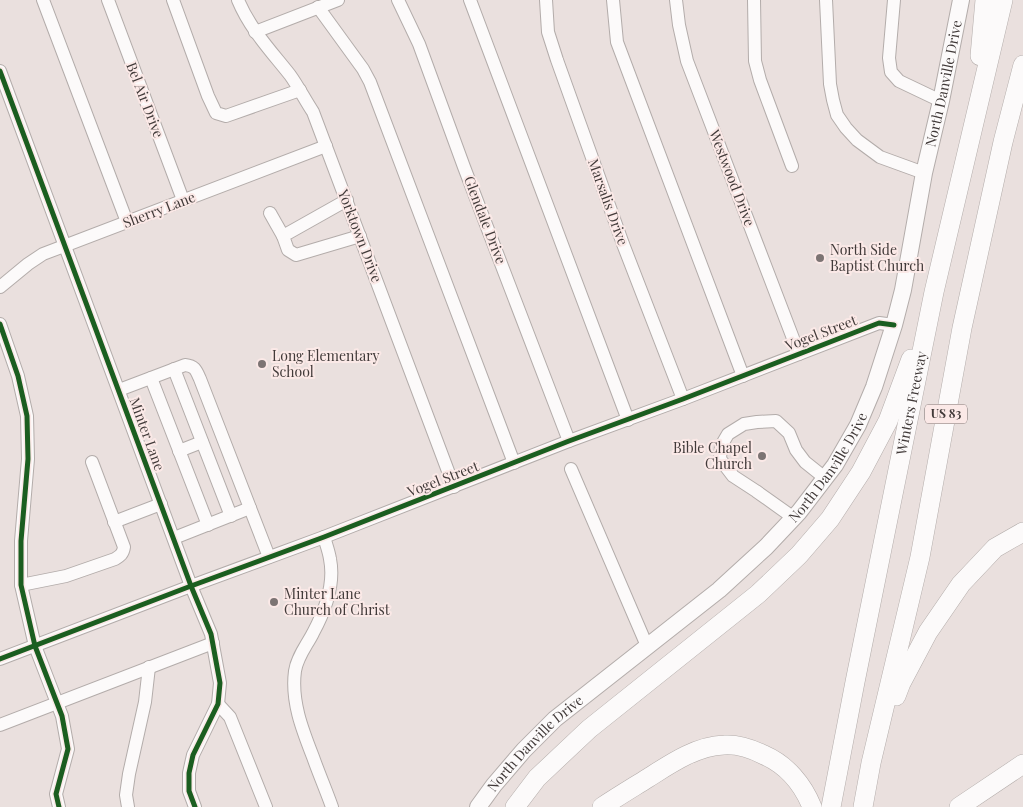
<svg xmlns="http://www.w3.org/2000/svg" width="1023" height="807" font-family="'Playfair Display',serif">
	<style>
		.lines { fill: none; stroke-linecap: round; stroke-linejoin: round }
		.minor-casing { stroke: #b3acaa; stroke-width: 14 }
		.major-casing { stroke: #b3acaa; stroke-width: 18 }
		.highway-casing { stroke: #b3acaa; stroke-width: 20 }
		.minor { stroke: #fcfafa; stroke-width: 12 }
		.major { stroke: #fcfafa; stroke-width: 16 }
		.highway { stroke: #fcfafa; stroke-width: 19 }
		.cycleway-casing { stroke: #fbe9e7; stroke-width: 8 }
		.cycleway { stroke: #1b5e20; stroke-width: 5 }
		.poi-dot { fill: #7c7473; stroke: #fbe9e7; stroke-width: 2 }
		.labels { text-anchor: middle; stroke-width: 4; stroke-linejoin: round; paint-order: stroke }
		.shield { fill: #fbe9e7; stroke: #796e6d; stroke-width: 1 }
		.shield-label { font-size: 12px; font-weight: bold; fill: #413a39 }
		.street-label { font-size: 14px; fill: #413a39; stroke: #fbe9e7 }
		.poi-label { font-size: 14px; fill: #413a39; stroke: #fbe9e7; text-anchor: start }
	</style>
	<rect width="100%" height="100%" fill="#eae0de"/>
	<g class="lines">
		<!-- minor casing -->
		<g class="minor-casing">
			<g id="minor">
				<path d="M43 0 127 222"/>
				<path d="M108 0 183 200"/>
				<path d="M173 0 208 96 216 113 226 116 300 90"/>
				<path d="M238 0C250 29 271 51 290 75 298 86 305 100 313 112L454 487"/>
				<path d="M398 0 419 44 464 167 569 441"/>
				<path d="M470 0 628 420"/>
				<path d="M546 0 548 32 557 60 623 244 683 399"/>
				<path d="M613 0 617 42 743 376"/>
				<path d="M676 0 679 25 687 61 799 354"/>
				<path d="M754 0 755 61 760 80 792 166"/>
				<path d="M826 0 830 84 833 100 837 115 846 128 857 140 880 157 924 173"/>
				<path d="M894 0 889 58 891 72 899 81 941 101"/>
				<path d="M318 7 363 69 370 82 514 463"/>
				<path d="M255 32 338 0"/>
				<path d="M0 71 191 586 211 634 220 683 218 704 193 755 189 773V791L195 807"/>
				<path d="M347 200 283 236 288 250 296 255 360 236"/>
				<path d="M270 213 283 236"/>
				<path d="M0 287 28 264 43 254 326 146"/>
				<path d="M0 324 18 376 27 416 28 459 21 541V585L35 646 62 716 68 749 56 794 59 807"/>
				<path d="M174 369 231 516"/>
				<path d="M151 378 208 525"/>
				<path d="M119 390 185 365C195 366 196 370 200 379L269 557"/>
				<path d="M179 451 202 442"/>
				<path d="M571 469 647 646"/>
				<path d="M794 518 756 491 733 476 720 459 721 446 728 434 744 424 757 422 776 421 789 433 796 450 805 462 825 478"/>
				<path d="M114 522 161 504"/>
				<path d="M324 537C326 544 329 552 330 559 335 584 325 611 313 633 307 645 297 657 295 671 291 701 302 729 313 757 319 774 326 790 332 807"/>
				<path d="M174 538 250 508"/>
				<path d="M21 585 66 576 115 559C120 556 123 554 124 547L92 462"/>
				<path d="M0 659 191 586 324 537 569 441 683 399 879 323 894 325"/>
				<path d="M218 704 230 717 266 807"/>
				<path d="M0 725 213 643"/>
				<path d="M128 807 126 795 129 774 145 702 149 667"/>
			</g>
		</g>
		<!-- major casing -->
		<g class="major-casing">
			<g id="major">
				<path id="s1" d="M478 807 494 785 524 750 555 719 719 590 766 547 799 512 835 465 858 425 874 387 894 325 903 290 924 173 941 101 961 0"/>
			</g>
		</g>
		<!-- highway casing -->
		<g class="highway-casing">
			<g id="highway">
				<path d="M980 56 985 0"/>
				<path d="M896 696 901 683 928 632 961 584 995 548 1023 532"/>
				<path d="M515 807 537 778 589 729 758 594 799 555 830 519 861 472 888 421 911 359"/>
				<path d="M602 807C617 797 632 788 648 778 670 764 696 746 724 745 738 744 752 749 764 755 787 765 803 785 812 807"/>
				<path id="s2" d="M831 807 855 682 934 292 1003 0"/>
				<path d="M863 807 871 763 920 557 962 328 1003 142 1023 65"/>
				<path d="M959 807 1023 764"/>
			</g>
		</g>
		<!-- minor -->
		<use href="#minor" class="minor"/>
		<!-- major -->
		<use href="#major" class="major"/>
		<!-- highway -->
		<use href="#highway" class="highway"/>
		<!-- cycleway casing -->
		<g class="cycleway-casing">
			<g id="cycleway">
				<path d="M0 71 191 586 211 634 220 683 218 704 193 755 189 773V791L195 807"/>
				<path d="M0 324 18 376 27 416 28 459 21 541V585L35 646 62 716 68 749 56 794 59 807"/>
				<path d="M0 659 191 586 324 537 569 441 683 399 879 323 894 325"/>
			</g>
		</g>
		<!-- cycleway -->
		<use href="#cycleway" class="cycleway"/>
	</g>
	<!-- markers -->
	<g class="poi-dot">
		<circle cx="820" cy="258" r="5"/>
		<circle cx="262" cy="364" r="5"/>
		<circle cx="762" cy="456" r="5"/>
		<circle cx="274" cy="602" r="5"/>
	</g>
	<g class="labels">
		<!-- shield labels -->
		<rect class="shield" x="925" y="404.5" width="42" height="19" rx="4"/>
		<g class="shield-label">
			<text x="946" y="418">US 83</text>
		</g>
		<!-- street labels -->
		<g class="street-label">
			<text dy="5" stroke="none"><textPath href="#s1" startOffset="896">North Danville Drive</textPath></text>
			<text transform="translate(145 100) rotate(69)" y="5">Bel Air Drive</text>
			<text transform="translate(732 178) rotate(69)" y="5">Westwood Drive</text>
			<text transform="translate(608 202) rotate(70)" y="5">Marsalis Drive</text>
			<text transform="translate(159 210) rotate(-21)" y="5">Sherry Lane</text>
			<text transform="translate(485 220) rotate(69)" y="5">Glendale Drive</text>
			<text transform="translate(360 236) rotate(69)" y="5">Yorktown Drive</text>
			<text transform="translate(821 333) rotate(-21)" y="5">Vogel Street</text>
			<text dy="5" stroke="none"><textPath href="#s2" startOffset="412">Winters Freeway</textPath></text>
			<text transform="translate(147 434) rotate(70)" y="5">Minter Lane</text>
			<text dy="5" stroke="none"><textPath href="#s1" startOffset="491">North Danville Drive</textPath></text>
			<text transform="translate(443 479) rotate(-21)" y="5">Vogel Street</text>
			<text dy="5" stroke="none"><textPath href="#s1" startOffset="86">North Danville Drive</textPath></text>
		</g>
		<!-- poi labels -->
		<g class="poi-label">
			<text x="830" y="255">North Side<tspan x="830" dy="16">Baptist Church</tspan></text>
			<text x="272" y="361">Long Elementary<tspan x="272" dy="16">School</tspan></text>
			<text x="752" y="453" text-anchor="end">Bible Chapel<tspan x="752" dy="16">Church</tspan></text>
			<text x="284" y="599">Minter Lane<tspan x="284" dy="16">Church of Christ</tspan></text>
		</g>
	</g>
</svg>
